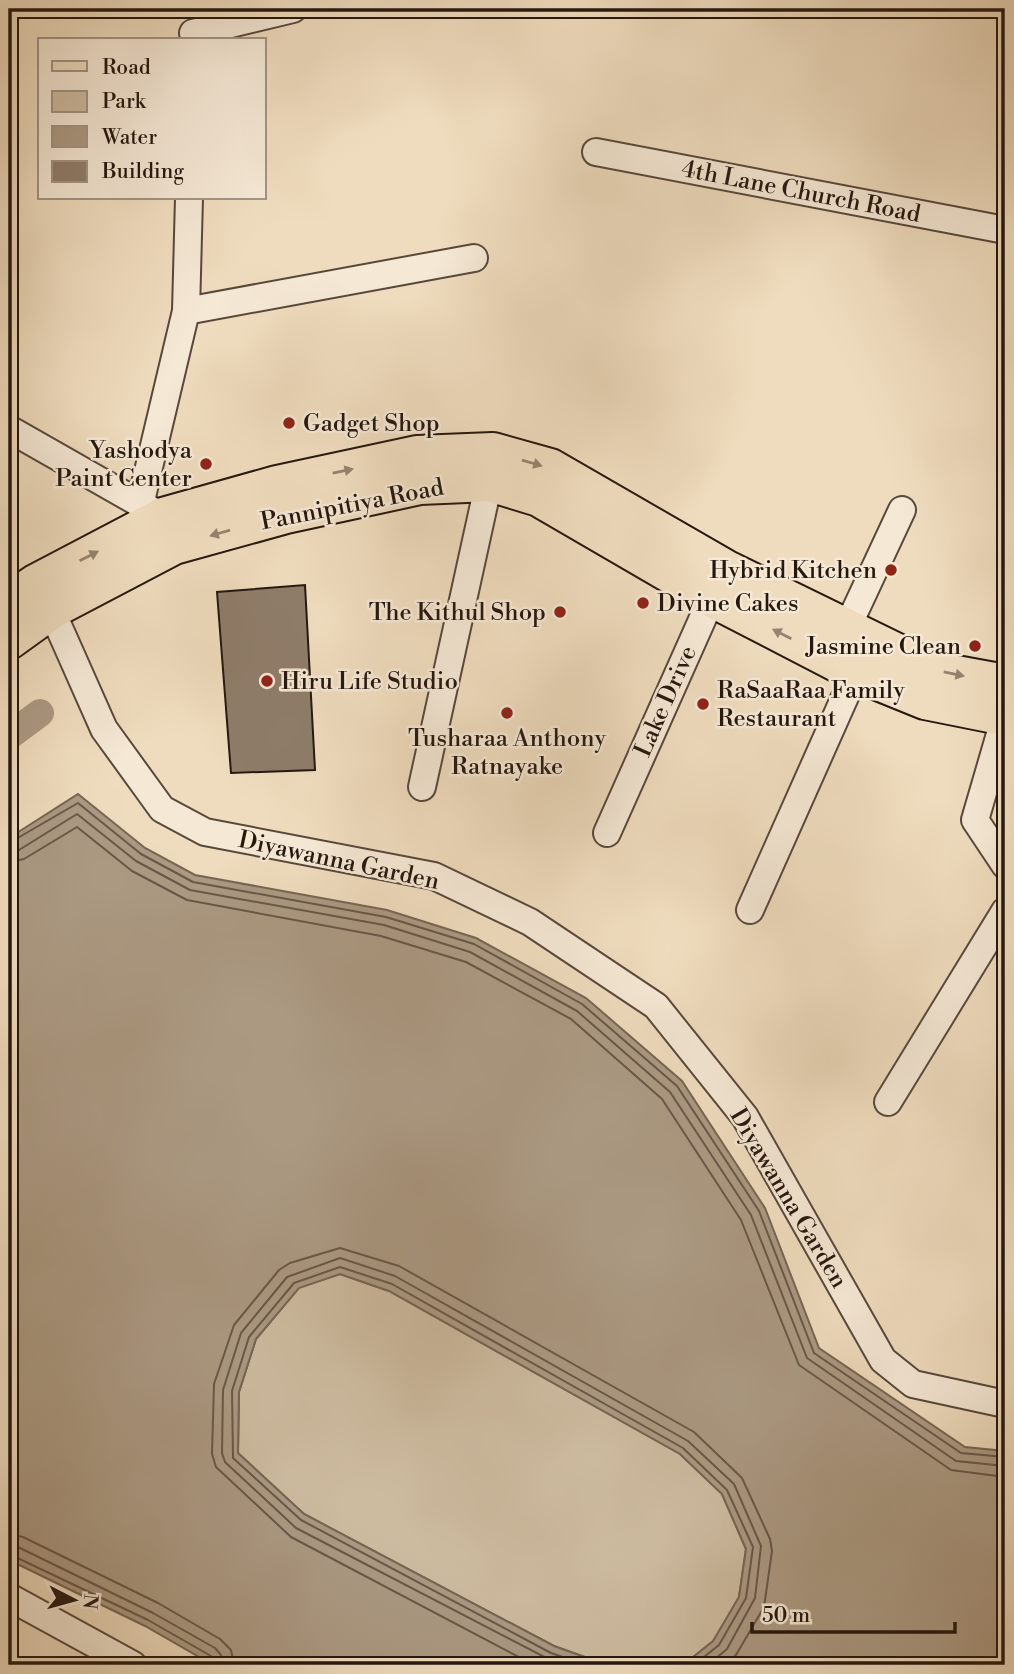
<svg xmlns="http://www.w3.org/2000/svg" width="1014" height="1674" font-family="'Libre Bodoni',serif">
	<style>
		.green { fill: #cdbba0; stroke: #7a6958; stroke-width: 2 }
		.water { fill: #ab9982; stroke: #766554; stroke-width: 2 }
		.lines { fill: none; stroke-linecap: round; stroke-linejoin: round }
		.shore { stroke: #685848; stroke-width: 2 }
		.canal { stroke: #ab9982; stroke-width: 28 }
		.building { fill: #8f7d6a; stroke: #26170f; stroke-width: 2 }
		.minor-casing { stroke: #58483b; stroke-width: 30 }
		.primary-casing { stroke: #26170f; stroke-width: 42 }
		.minor { stroke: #f5e8d5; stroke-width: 26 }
		.primary { stroke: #efdcbe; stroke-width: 38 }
		.oneway { fill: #95836f }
		.poi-dot { fill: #8f2418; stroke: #f5e8d5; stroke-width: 2.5 }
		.labels { text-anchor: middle; stroke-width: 5; stroke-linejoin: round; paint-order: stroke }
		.street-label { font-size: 24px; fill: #26170f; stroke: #f5e8d5 }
		.poi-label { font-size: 24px; fill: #26170f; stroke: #f5e8d5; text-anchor: start }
	</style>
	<rect width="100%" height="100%" fill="#efdcbe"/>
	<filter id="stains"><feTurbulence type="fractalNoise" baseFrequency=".00286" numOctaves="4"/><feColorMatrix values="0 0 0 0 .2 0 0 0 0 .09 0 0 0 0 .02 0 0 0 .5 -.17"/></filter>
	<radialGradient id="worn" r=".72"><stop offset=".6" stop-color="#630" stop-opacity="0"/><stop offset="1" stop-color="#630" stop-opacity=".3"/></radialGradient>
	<!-- green -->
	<path class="green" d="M340 1274 389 1291 680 1454 722 1494 746 1549 739 1597 714 1641 683 1665H607L554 1646 304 1514 238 1453 239 1392 256 1339 299 1287Z"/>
	<!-- water -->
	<path class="water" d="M78 794 145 848 195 875 387 910 476 938 586 998 682 1081 765 1208 819 1348 965 1447 1005 1451V1665H683L713 1641 739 1597 746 1549 722 1494 680 1454 389 1291 340 1274 299 1288 256 1339 239 1392 238 1453 304 1514 554 1646 607 1665H213L145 1626 9 1560V838Z"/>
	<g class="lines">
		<!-- shore -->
		<g class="shore">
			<path d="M9 843 78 803 141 854 193 882 386 917 474 944 582 1004 677 1086 759 1211 814 1353 961 1453 1005 1457"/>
			<path d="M9 852 19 850 77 814 136 861 190 890 384 925 470 952 577 1011 670 1092 751 1215 807 1358 956 1461 1005 1466"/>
			<path d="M9 862 24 859 77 827 132 871 187 900 381 936 466 962 571 1019 662 1099 741 1220 799 1365 951 1470 1005 1477"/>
			<path d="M9 1534 23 1537 158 1603 220 1639 231 1650 234 1665"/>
			<path d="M9 1545 18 1547 153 1613 215 1648 221 1655 224 1665"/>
			<path d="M9 1554 148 1620 211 1656 215 1665"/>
			<path d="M534 1665 291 1537 216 1467 212 1454 214 1384 234 1325 279 1270 290 1263 340 1248 399 1266 694 1432 742 1478 770 1539 772 1551 764 1607 736 1655 725 1665"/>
			<path d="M560 1665 296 1528 225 1462 222 1453 223 1390 241 1333 287 1277 340 1258 395 1276 688 1441 734 1484 761 1546 755 1598 727 1649 708 1665"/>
			<path d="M586 1665 551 1653 301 1520 233 1458 232 1391 249 1337 294 1283 340 1267 392 1284 683 1448 727 1490 753 1547 746 1598 719 1645 694 1665"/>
		</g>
		<!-- canal -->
		<path class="canal" d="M9 736 40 713"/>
	</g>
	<!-- building -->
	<path class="building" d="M305 585 315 770 231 773 217 592Z"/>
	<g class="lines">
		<!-- minor casing -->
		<g class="minor-casing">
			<g id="minor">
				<path d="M193 33 293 9"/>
				<path d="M596 152 1005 230"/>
				<path d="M186 311 474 258"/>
				<path d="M9 429 153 511"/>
				<path d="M140 505 186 311 189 198"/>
				<path d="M45 596 104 729 162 809 205 832 434 876 530 922 656 1006 745 1117 883 1360 913 1384 1005 1404"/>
				<path d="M847 628 902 510"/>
				<path d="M1005 717 975 820 1005 865"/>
				<path d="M422 787 492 468"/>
				<path d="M607 833 719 582"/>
				<path d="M750 910 856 672"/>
				<path d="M888 1102 1005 911"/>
				<path d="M9 1597 133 1665"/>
			</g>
		</g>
		<!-- primary casing -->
		<g class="primary-casing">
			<g id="primary">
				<path d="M9 602 37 583 163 517 277 485 417 455 493 452 550 468 725 569 934 671 1005 684"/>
				<path d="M9 640 52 609 174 545 286 514 420 485 490 482 539 497 711 597 856 672 925 700 1005 716"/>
			</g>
		</g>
		<!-- minor -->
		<use href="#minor" class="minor"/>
		<!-- primary -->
		<use href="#primary" class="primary"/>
	</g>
	<!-- one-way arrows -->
	<defs><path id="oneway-solid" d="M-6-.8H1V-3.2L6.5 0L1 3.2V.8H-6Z" transform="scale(1.75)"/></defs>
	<g class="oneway">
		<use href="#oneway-solid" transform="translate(532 463) rotate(16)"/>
		<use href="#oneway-solid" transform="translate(343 471) rotate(-12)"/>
		<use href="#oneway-solid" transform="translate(220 533) rotate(164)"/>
		<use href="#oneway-solid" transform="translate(89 556) rotate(-27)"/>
		<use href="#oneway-solid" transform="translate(782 634) rotate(-153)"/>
		<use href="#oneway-solid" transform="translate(954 674) rotate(11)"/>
	</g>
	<!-- markers -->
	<g class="poi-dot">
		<circle cx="289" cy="423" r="7"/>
		<circle cx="206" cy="464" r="7"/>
		<circle cx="891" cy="570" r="7"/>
		<circle cx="643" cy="603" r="7"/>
		<circle cx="560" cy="612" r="7"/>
		<circle cx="975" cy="646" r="7"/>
		<circle cx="267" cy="681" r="7"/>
		<circle cx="703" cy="704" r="7"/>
		<circle cx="507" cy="713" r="7"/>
	</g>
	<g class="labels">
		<!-- street labels -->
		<g class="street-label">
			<text transform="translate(801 191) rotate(11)" y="8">4th Lane Church Road</text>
			<text transform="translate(352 504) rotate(-11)" y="8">Pannipitiya Road</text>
			<text transform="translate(665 701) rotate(-66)" y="8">Lake Drive</text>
			<text transform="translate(339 860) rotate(12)" y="8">Diyawanna Garden</text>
			<text transform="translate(789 1198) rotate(59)" y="8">Diyawanna Garden</text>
		</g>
		<!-- poi labels -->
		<g class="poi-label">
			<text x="303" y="431">Gadget Shop</text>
			<text x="192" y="458" text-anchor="end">Yashodya<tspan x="192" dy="28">Paint Center</tspan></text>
			<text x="877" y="578" text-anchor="end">Hybrid Kitchen</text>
			<text x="657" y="611">Divine Cakes</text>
			<text x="546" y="620" text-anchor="end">The Kithul Shop</text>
			<text x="961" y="654" text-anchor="end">Jasmine Clean</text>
			<text x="281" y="689">Hiru Life Studio</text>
			<text x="717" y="698">RaSaaRaa Family<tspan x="717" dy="28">Restaurant</tspan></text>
			<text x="507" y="746" text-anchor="middle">Tusharaa Anthony<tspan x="507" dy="28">Ratnayake</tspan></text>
		</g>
	</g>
	<!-- margin -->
	<rect width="1014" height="1674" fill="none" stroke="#efdcbe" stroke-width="35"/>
	<rect x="10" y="10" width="993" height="1653" fill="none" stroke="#26170f" stroke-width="3.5"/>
	<rect x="18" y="18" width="979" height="1639" fill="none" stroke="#26170f" stroke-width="2"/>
	<!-- legend -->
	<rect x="38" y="38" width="228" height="161" fill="#f5e8d5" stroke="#a29486" stroke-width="2"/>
	<rect x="52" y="61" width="35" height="10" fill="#efdcbe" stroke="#a29486" stroke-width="2"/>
	<text x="102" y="74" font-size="21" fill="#26170f">Road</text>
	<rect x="52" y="91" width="35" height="21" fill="#cdbba0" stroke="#a29486" stroke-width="2"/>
	<text x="102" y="108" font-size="21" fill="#26170f">Park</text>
	<rect x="52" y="126" width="35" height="21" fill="#ab9982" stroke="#a29486" stroke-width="2"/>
	<text x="102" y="144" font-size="21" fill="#26170f">Water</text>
	<rect x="52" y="161" width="35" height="21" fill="#8f7d6a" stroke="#a29486" stroke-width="2"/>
	<text x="102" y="178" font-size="21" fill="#26170f">Building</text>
	<!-- north arrow -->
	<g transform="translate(74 1600) rotate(96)" stroke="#f5e8d5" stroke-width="5" paint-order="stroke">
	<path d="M0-5L12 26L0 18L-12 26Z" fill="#26170f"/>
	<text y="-10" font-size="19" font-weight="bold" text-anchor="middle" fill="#26170f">N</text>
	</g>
	<!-- scale -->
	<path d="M752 1622v10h203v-10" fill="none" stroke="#26170f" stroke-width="3.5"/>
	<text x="762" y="1622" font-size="21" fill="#26170f" stroke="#f5e8d5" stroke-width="5" paint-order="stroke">50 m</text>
	<rect width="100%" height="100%" filter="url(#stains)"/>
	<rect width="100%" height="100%" fill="url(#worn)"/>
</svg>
